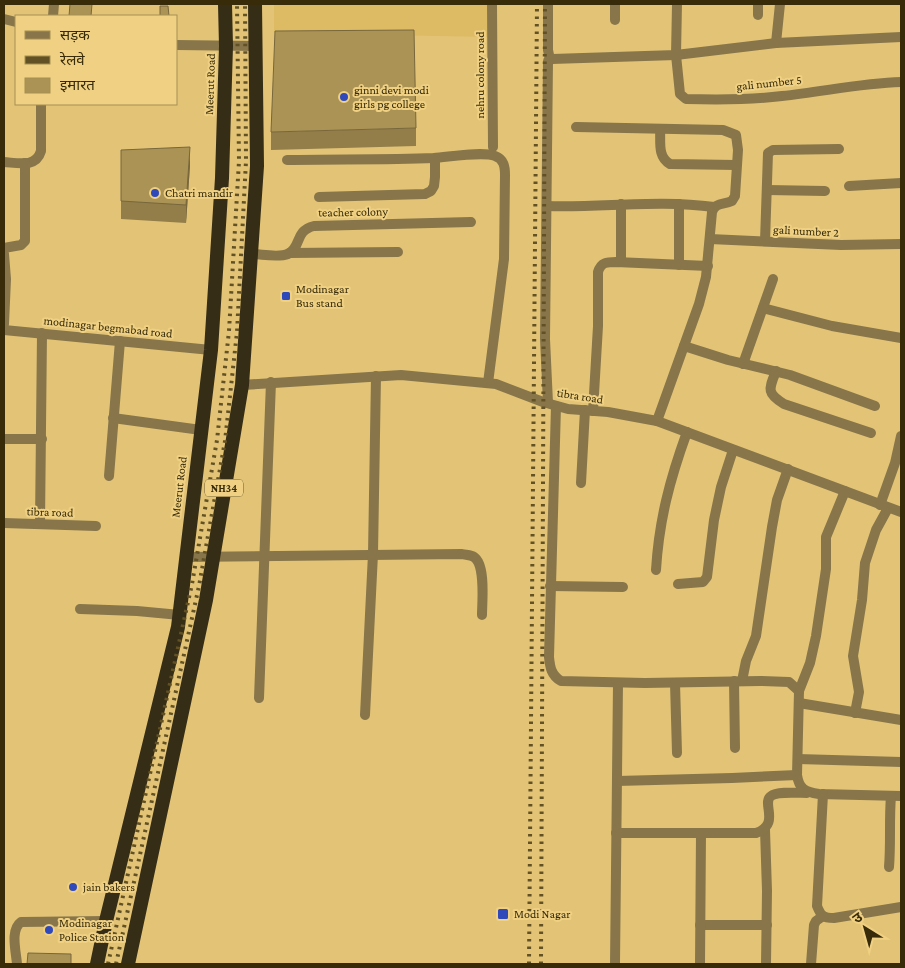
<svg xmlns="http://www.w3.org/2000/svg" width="905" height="968" font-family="'Crimson Pro','Noto Sans Devanagari',serif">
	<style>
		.built { fill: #ddbb65 }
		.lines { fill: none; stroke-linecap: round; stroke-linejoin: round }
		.minor { stroke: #88764a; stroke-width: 10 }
		.tertiary { stroke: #88764a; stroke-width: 10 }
		.trunk { stroke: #362d16; stroke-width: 14 }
		.rail { stroke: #625124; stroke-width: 4; stroke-dasharray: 2.5 5; stroke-linecap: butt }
		.wall { fill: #937e49 }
		.shaded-wall { fill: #78673c }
		.building { fill: #ab9355; stroke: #78673c }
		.poi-dot { fill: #3049ba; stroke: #f0d183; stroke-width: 2 }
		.labels { text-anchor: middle; stroke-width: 4; stroke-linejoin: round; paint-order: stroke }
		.shield { fill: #f0d183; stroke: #6e5d2e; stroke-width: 1 }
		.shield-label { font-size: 11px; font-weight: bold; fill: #372b09 }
		.street-label { font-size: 12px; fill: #372b09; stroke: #f0d183 }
		.poi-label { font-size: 12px; fill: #372b09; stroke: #f0d183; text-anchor: start }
	</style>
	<rect width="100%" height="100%" fill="#e3c477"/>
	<!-- built -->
	<path class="built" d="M274 4H489V37L274 33Z"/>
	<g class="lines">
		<!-- minor -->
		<g class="minor">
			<path d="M492 4 493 147"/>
			<path d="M548 4V50L550 60"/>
			<path d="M677 4 676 55 680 94 686 99C718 100 750 100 782 96 822 92 861 83 901 82"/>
			<path d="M758 15V4"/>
			<path d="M53 16 54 4"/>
			<path d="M4 19 16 22"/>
			<path d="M615 20V4"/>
			<path d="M776 43 780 4"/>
			<path d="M176 45 255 46"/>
			<path d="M576 127 723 130 736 135 738 150 735 196 732 201C723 205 716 202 712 212L706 277 699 304 657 421"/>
			<path d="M660 129C661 141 657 157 670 164L736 165"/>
			<path d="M287 160C336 159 385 160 434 158 449 157 483 151 495 156 504 159 505 167 505 175L504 259 488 383"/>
			<path d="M4 162C18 163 36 168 41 151V104"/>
			<path d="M849 186 901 183"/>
			<path d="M767 190 825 191"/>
			<path d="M319 197 425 194 431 191 434 186 435 177V158"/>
			<path d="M679 204V265"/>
			<path d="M547 206C602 208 658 199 714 207"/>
			<path d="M710 239 841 245 901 244"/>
			<path d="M765 241 768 153 773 150 839 149"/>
			<path d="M4 248 21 245 25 241V163"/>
			<path d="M289 253 398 252"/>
			<path d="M4 254 6 279 4 324"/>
			<path d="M251 254C261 254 278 258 288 254 302 247 294 231 314 226L471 222"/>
			<path d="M621 262V204"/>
			<path d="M763 308 832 326 901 338"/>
			<path d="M684 346 728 360 790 375 875 406"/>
			<path d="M743 364 773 279"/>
			<path d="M776 371C769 389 766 393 784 404L871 433"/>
			<path d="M548 403 545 339 548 61 552 59 676 55 776 43 901 37"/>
			<path d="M556 406 549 657C550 667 551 675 561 681L645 683 761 681 789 682 799 691 797 775C799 789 805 792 819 794L901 796"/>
			<path d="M593 411 598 326V272C601 262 607 262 616 262L708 266"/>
			<path d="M113 418 201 430"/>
			<path d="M4 439H42"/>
			<path d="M109 476 120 341"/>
			<path d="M581 483 585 410"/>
			<path d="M880 505 895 463 901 436"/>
			<path d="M4 523 96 526"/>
			<path d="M40 524 42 333"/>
			<path d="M186 557 462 554C466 555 471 555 474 557 486 565 482 602 482 615"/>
			<path d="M656 570C659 520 670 479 687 432"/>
			<path d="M678 584 703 582 707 577 714 520 721 487 733 450"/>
			<path d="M550 586 623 587"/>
			<path d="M80 609 137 611 180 615"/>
			<path d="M734 681 735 748"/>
			<path d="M742 681 746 661 756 636 772 527 777 500 788 469"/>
			<path d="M675 683 677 753"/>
			<path d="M799 691 810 663 816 636 826 569V537L845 491"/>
			<path d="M259 698 271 382"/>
			<path d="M799 703 901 720"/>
			<path d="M855 713 859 692 853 656 862 600 865 563 876 530 888 508"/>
			<path d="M365 715 373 554 376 376"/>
			<path d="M798 759 901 762"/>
			<path d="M617 781 732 778 797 775"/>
			<path d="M823 794 817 906C821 916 823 918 834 918L901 907"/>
			<path d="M765 830 767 891 766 964"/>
			<path d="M616 833H756C781 824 761 803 771 796 777 791 799 793 807 793"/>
			<path d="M889 867C891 843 889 820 891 796"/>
			<path d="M700 925H767"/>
			<path d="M17 964C16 951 10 930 21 922L106 921"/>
			<path d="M615 964 618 683"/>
			<path d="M700 964 701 833"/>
			<path d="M811 964 814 925 816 921 823 916"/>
		</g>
		<!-- tertiary -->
		<g class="tertiary">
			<path d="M4 330 211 350"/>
			<path d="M242 385 401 375 496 384 543 402 568 409 608 412 657 421 901 512"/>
		</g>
		<!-- trunk -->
		<g class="trunk">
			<path d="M97 964 106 921 178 627 211 350 222 178 226 46 225 4"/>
			<path d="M128 964 206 600 242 385 257 166 255 4"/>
		</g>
		<!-- rail -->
		<g class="rail">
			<path d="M108 964 192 584 217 440 229 331 239 161 237 4"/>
			<path d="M116 964 199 586 225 441 237 332 246 161 245 4"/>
			<path d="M529 964 537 4"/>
			<path d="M541 964 545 4"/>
		</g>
	</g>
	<!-- wall -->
	<g class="wall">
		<path d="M416 128V146L271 150V132Z"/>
		<path d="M121 150 190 165 186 223 121 219Z"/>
	</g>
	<!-- shaded-wall -->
	<path class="shaded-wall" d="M190 147V165L186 223V205Z"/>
	<!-- building -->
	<g class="building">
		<path d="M70 4H92L91 16H69Z"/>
		<path d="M160 6H168L169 16H160Z"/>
		<path d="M414 30 416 128 271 132 275 31Z"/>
		<path d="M190 147 186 205 121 201V150Z"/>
		<path d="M28 953 71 954V964H27Z"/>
	</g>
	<!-- markers -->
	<g class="poi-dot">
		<circle cx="344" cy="97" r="5"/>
		<circle cx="155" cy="193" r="5"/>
		<rect x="281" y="291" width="10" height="10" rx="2.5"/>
		<circle cx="73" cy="887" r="5"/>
		<rect x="497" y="908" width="12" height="12" rx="2.5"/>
		<circle cx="49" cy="930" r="5"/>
	</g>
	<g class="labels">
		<!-- shield labels -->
		<rect class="shield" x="205" y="479.5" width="38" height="17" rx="4"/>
		<g class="shield-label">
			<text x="224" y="492">NH34</text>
		</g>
		<!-- street labels -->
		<g class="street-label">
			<text transform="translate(480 75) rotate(-90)" y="4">nehru colony road</text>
			<text transform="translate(769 83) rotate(-6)" y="4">gali number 5</text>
			<text transform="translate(210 84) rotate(-88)" y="4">Meerut Road</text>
			<text transform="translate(353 212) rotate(-1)" y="4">teacher colony</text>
			<text transform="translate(806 231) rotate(3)" y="4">gali number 2</text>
			<text transform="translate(108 327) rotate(6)" y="4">modinagar begmabad road</text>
			<text transform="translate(580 396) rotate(9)" y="4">tibra road</text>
			<text transform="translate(179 487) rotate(-83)" y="4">Meerut Road</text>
			<text transform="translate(50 512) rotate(2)" y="4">tibra road</text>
		</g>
		<!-- poi labels -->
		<g class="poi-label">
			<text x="354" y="94">ginni devi modi<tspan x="354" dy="14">girls pg college</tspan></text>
			<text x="165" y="197">Chatri mandir</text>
			<text x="296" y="293">Modinagar<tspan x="296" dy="14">Bus stand</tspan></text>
			<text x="83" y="891">jain bakers</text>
			<text x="514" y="918">Modi Nagar</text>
			<text x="59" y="927">Modinagar<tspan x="59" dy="14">Police Station</tspan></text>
		</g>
	</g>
	<!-- border -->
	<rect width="905" height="968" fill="none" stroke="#372b09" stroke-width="10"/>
	<!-- legend -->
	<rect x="15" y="15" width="162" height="90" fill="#f0d183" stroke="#a68f52"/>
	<rect x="25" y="31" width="25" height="8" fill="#88764a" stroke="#a68f52"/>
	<text x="60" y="40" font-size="15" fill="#372b09">सड़क</text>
	<rect x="25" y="56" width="25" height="8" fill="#625124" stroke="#a68f52"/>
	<text x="60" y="65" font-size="15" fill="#372b09">रेलवे</text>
	<rect x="25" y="78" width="25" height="15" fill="#ab9355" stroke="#a68f52"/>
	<text x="60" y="90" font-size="15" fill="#372b09">इमारत</text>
	<!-- north arrow -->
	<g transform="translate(865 928) rotate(323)" stroke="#f0d183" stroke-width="4" paint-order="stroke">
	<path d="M0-4L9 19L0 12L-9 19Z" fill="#372b09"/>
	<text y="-8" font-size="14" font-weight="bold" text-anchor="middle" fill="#372b09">उ</text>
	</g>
</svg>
